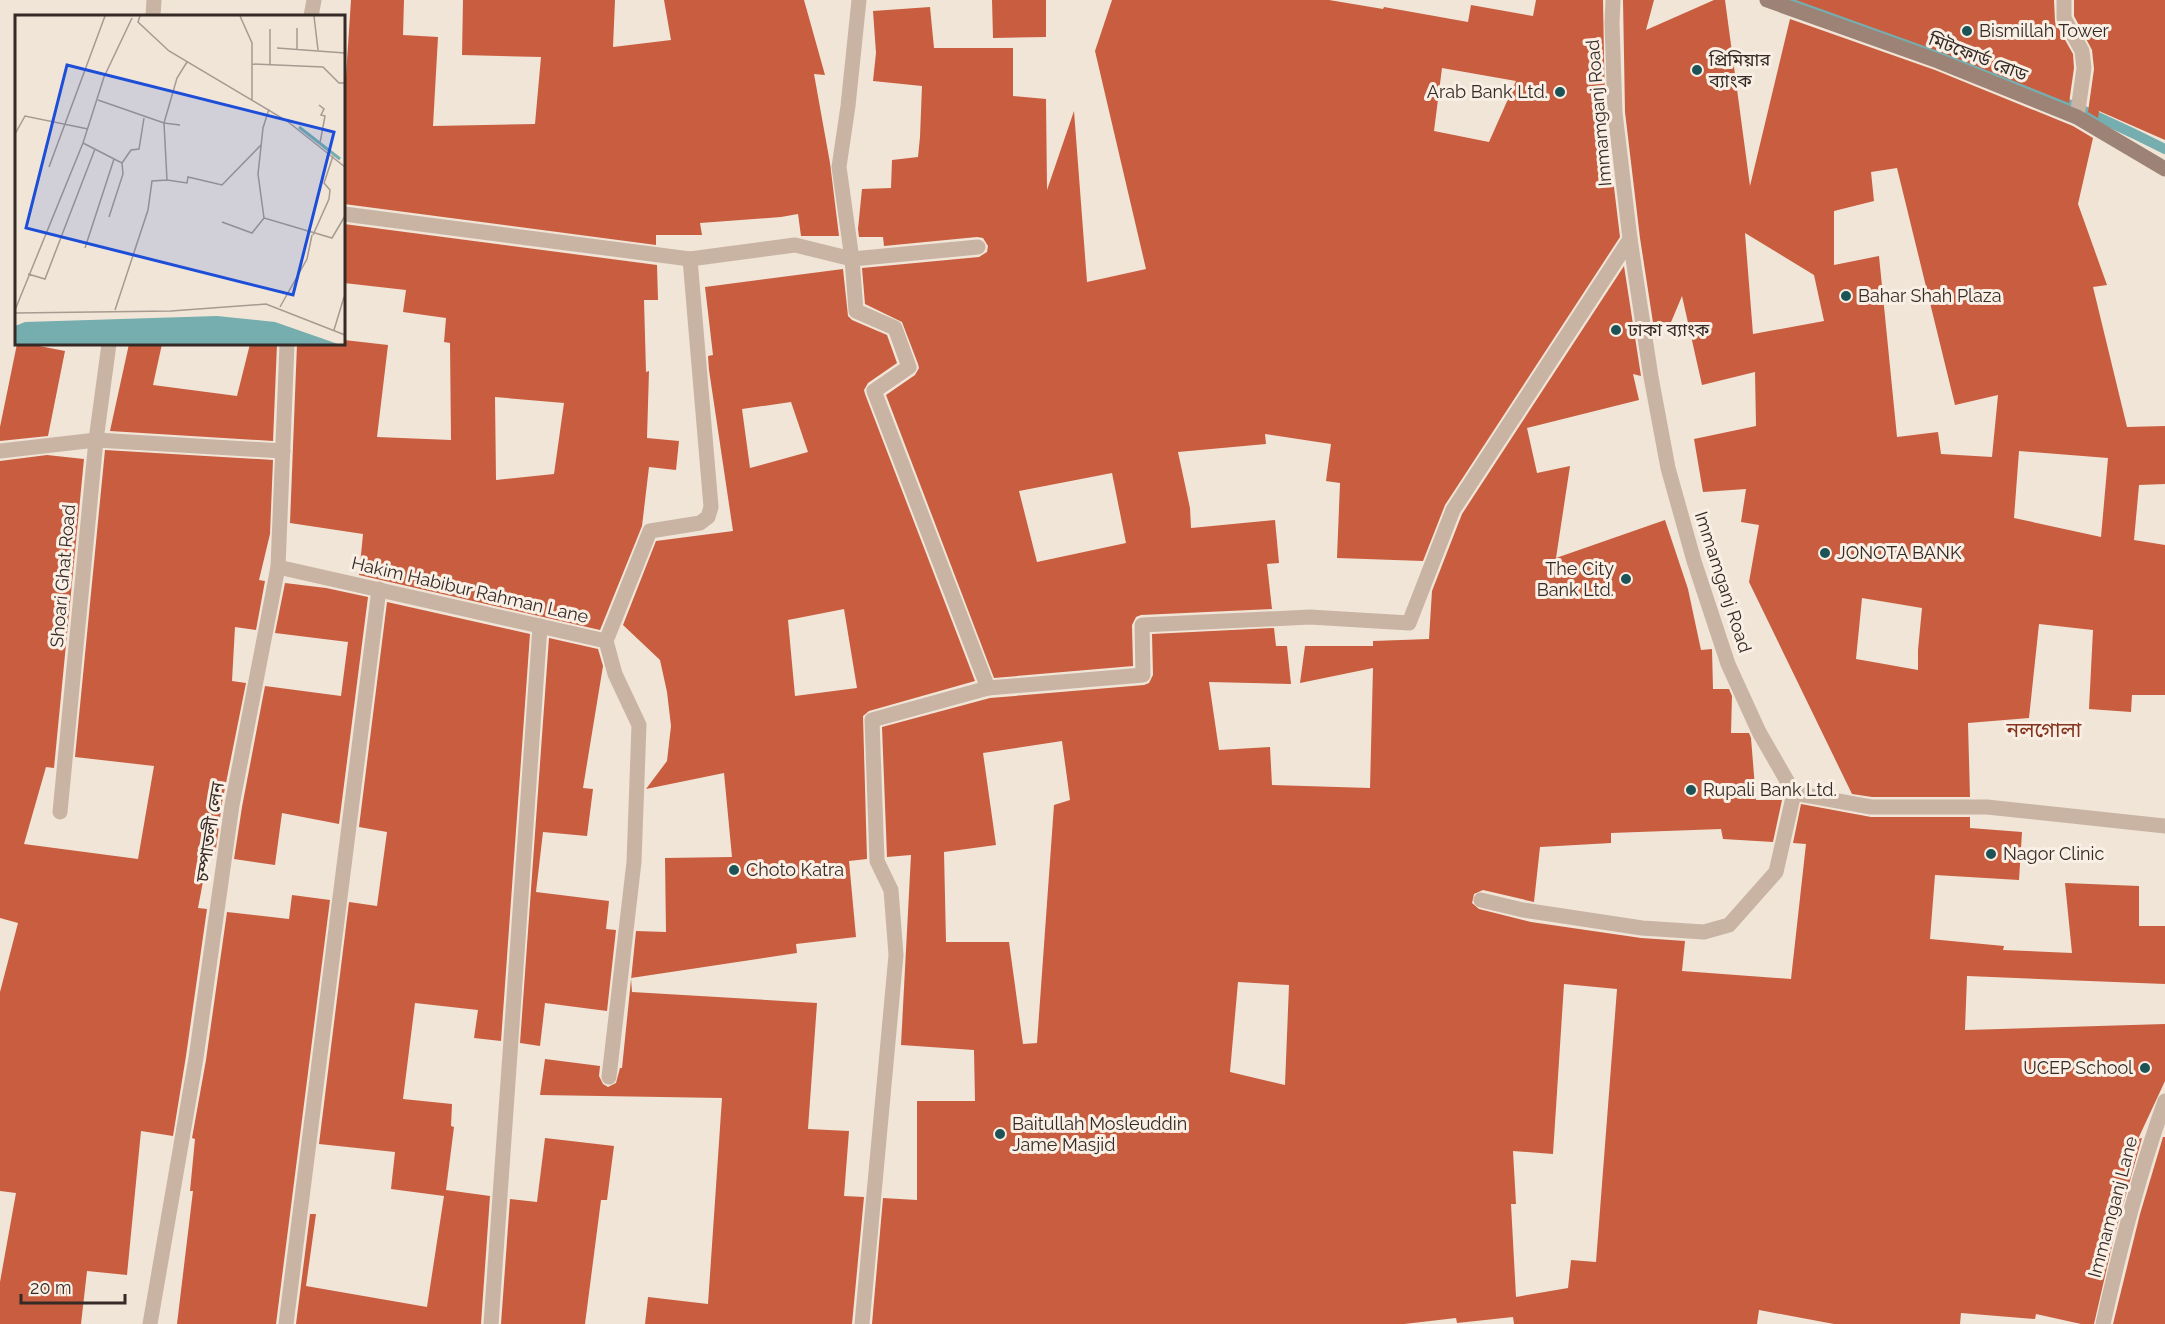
<svg xmlns="http://www.w3.org/2000/svg" width="2165" height="1324" font-family="Raleway,'Noto Sans Bengali',sans-serif">
	<style>
		.lines { fill: none; stroke-linecap: round; stroke-linejoin: round }
		.stream { stroke: #76adaf; stroke-width: 10 }
		.building { fill: #c85e3f; fill-rule: evenodd }
		.minor { stroke: #c9b4a4; stroke-width: 15 }
		.secondary { stroke: #9d8375; stroke-width: 15 }
		.poi-dot { fill: #1b5356; stroke: #f9efe4; stroke-width: 2 }
		.labels { text-anchor: middle; stroke-width: 6; stroke-linejoin: round; paint-order: stroke }
		.poi-label { font-size: 18px; fill: #352a26; stroke: #f9efe4; text-anchor: start }
		.street-label { font-size: 18px; fill: #352a26; stroke: #f9efe4 }
		.quarter-label { font-size: 21px; fill: #85341e; stroke: #f9efe4 }
		.inset-river { fill: none; stroke: #76adaf; stroke-width: 3 }
		.inset-road { fill: none; stroke: #a69a91; stroke-width: 1.5 }
		.view { fill: #1d4ed8; fill-opacity: 0.15; stroke: #1d4ed8; stroke-width: 3 }
		.inset-edge { fill: none; stroke: #352a26; stroke-width: 3 }
	</style>
	<rect width="100%" height="100%" fill="#f1e5d8"/>
	<g class="lines">
		<!-- stream -->
		<path class="stream" d="M1795 0C1920 45 2047 89 2165 149"/>
	</g>
	<!-- building -->
	<g class="building">
		<path d="M351 0H404L403 35 438 37 433 126 535 124 541 57 462 55 463 0H615L613 47 671 40 664 0H804L825 75 814 74 830 163 839 236H801L798 214 781 217 700 223 702 235H656V245L344 204V106Z"/>
		<path d="M992 0H1046V37L993 38Z"/>
		<path d="M1112 0H1329L1383 9 1384 7 1468 22 1471 5 1533 16 1536 0H1603L1605 113 1620 237 1445 505 1423 561 1337 558 1340 483 1326 481 1331 444 1265 434 1266 444 1178 452 1190 508 1191 528 1275 520 1279 563 1267 564 1272 609 1141 615 1136 617 1132 625 1133 666 994 678 886 395 915 375 919 368 918 364 902 322 865 304 862 268 979 257 987 252 988 246 983 238 977 237 884 246 883 237H859L858 229 862 189 891 188 892 160 918 157 920 137 922 86 873 81 876 53 873 11 930 7 934 48H1013V96L1046 99 1047 190 1074 111 1087 282 1146 269 1095 51ZM1442 68 1516 81 1489 142 1434 131ZM1112 473 1126 543 1037 562 1019 491Z"/>
		<path d="M1623 0H1654L1646 30 1714 0H1725L1750 186 1790 19 1935 70 2073 126 2093 138 2078 204 2107 285 2093 287 2127 427 2165 426V484L2139 485 2134 540 2165 545V695H2132L2131 712 2089 709 2093 630 2039 624 2029 718 1968 723 1970 797H1872L1852 794 1749 582 1759 525 1741 522 1746 489 1703 492 1694 439 1756 426 1755 372 1702 385 1682 296 1669 327 1654 329 1640 238 1625 112ZM1897 168 1955 405 1998 395 1992 457 1941 454 1938 432 1897 437 1879 256 1834 265V211L1874 201 1871 172ZM1745 233 1814 275 1824 321 1753 334ZM2019 451 2108 458 2101 537 2014 518ZM1862 598 1922 608 1918 650V670L1856 659Z"/>
		<path d="M1796 0H2054L2055 22 2073 54 2074 68 2069 103 1941 52Z"/>
		<path d="M2074 0H2165V140L2099 111 2098 118 2088 112 2094 69 2092 50 2074 16Z"/>
		<path d="M344 224 657 265 658 300H644L646 372 649 371 647 438 679 441 676 470 649 467 642 526 600 630 359 575 363 534 290 523 297 344H344V340L388 345 377 437 451 440 450 343 444 342 446 318 403 312 406 290 344 283ZM495 397 564 403 554 474 496 480Z"/>
		<path d="M1624 266 1641 376 1633 374 1639 400 1527 428 1537 473 1570 466 1556 558 1665 520 1688 589 1701 650 1712 649 1713 689H1729L1732 696 1731 733H1749L1751 738 1756 800H1782L1773 842 1723 839 1721 829 1611 833V843L1540 847 1534 902 1483 890 1474 894 1472 903 1479 909 1531 922 1641 938 1685 941 1682 971 1791 979 1806 844 1793 843 1801 804 1871 817H1970V828L2022 832 2019 880 1935 875 1930 939 2004 946 2003 950 2072 953 2065 883 2139 886V926H2165V984L1967 976 1965 1030 2165 1024V1081L2138 1139 2142 1138 2114 1237 2094 1324H2081L2036 1314 2035 1319 1961 1313 1960 1324H1834L1759 1310 1757 1324H1514L1513 1317 1457 1323 1456 1318 1404 1324H872L883 1198 917 1200V1101H975L974 1050 901 1045 911 855 887 857 882 727 990 698 1144 685 1149 683 1153 675 1152 634 1274 628 1276 646H1287L1291 684 1209 682 1219 750 1270 747 1272 785 1370 788 1373 668 1300 683 1305 646H1373V641L1429 639 1432 591 1462 514ZM1062 741 1070 800 1054 805 1037 1043 1023 1044 1009 942H946L944 852 996 845 983 753ZM1238 982 1289 985 1285 1085 1230 1072ZM1564 984 1617 989 1596 1262 1571 1260 1568 1288 1516 1297 1511 1204H1516L1513 1151 1553 1154Z"/>
		<path d="M843 269 848 316 852 320 887 335 897 363 868 383 864 390 865 394 975 681 869 711 863 716 867 859 849 861 856 937 796 944 797 953 631 978 632 992 817 1003 808 1129 849 1131 844 1196 864 1197 852 1324H645L648 1297 708 1304 722 1098 540 1095 545 1059 600 1066 599 1076 603 1084 608 1087 616 1083 620 1068H622L636 931 666 932 665 858 732 857 724 773 646 789 667 761 671 726 667 692 660 660 623 625 656 541 733 531 709 370 708 356 713 355 705 287ZM791 402 808 452 750 468 742 409ZM844 609 857 688 795 696 788 620Z"/>
		<path d="M17 344H29L65 351 48 436 0 441V427Z"/>
		<path d="M129 344H162L153 385 237 396 250 344H277L273 441 110 431Z"/>
		<path d="M105 450 273 460 270 534 259 580 265 581 256 630 235 627 232 681 246 683 222 803 215 856 208 855 198 908 207 909 186 1056 173 1136 141 1131 127 1275 87 1271 81 1324H0V1282L16 1193 0 1191V992L18 923 0 918V461L47 455 84 459 54 768 46 767 24 844 138 859 154 766 75 757Z"/>
		<path d="M285 583 326 588 368 597 339 824 282 813 275 865 234 859 242 807 265 686 341 696 348 642 275 633Z"/>
		<path d="M387 602 530 634 501 1041 474 1038 478 1010 415 1003 403 1099 452 1104 451 1126 454 1127 446 1190 490 1196 481 1324H296L310 1214H316L306 1286 427 1307 444 1196 391 1189 395 1152 319 1144 349 902 377 906 387 832 359 827Z"/>
		<path d="M549 638 598 649 603 666 583 788 593 789 587 836 543 832 536 892 609 901 606 929 616 930 607 1011 545 1003 540 1046 520 1043Z"/>
		<path d="M292 895 330 900 276 1324H177L193 1191H190L195 1139 192 1138 206 1060 227 912 289 919Z"/>
		<path d="M2163 1137H2165V1324H2113L2140 1214Z"/>
		<path d="M545 1138 614 1146 607 1200H601L585 1324H501L510 1199 537 1202Z"/>
	</g>
	<g class="lines">
		<!-- minor -->
		<g class="minor">
			<path d="M1613 0 1612 23 1615 113 1630 239 1651 377 1668 468 1694 561 1728 664 1759 732 1794 793 1871 807H1987L2165 826"/>
			<path d="M2064 0V18L2082 51 2084 68 2077 117"/>
			<path d="M153 16 154 0"/>
			<path d="M311 16 314 0"/>
			<path d="M344 214 690 259 795 245 852 259 839 167 848 106 859 0"/>
			<path d="M0 451 96 440 283 451"/>
			<path d="M278 567 606 641 615 674 639 725 634 862 609 1077"/>
			<path d="M606 641 650 531 700 523 708 517 711 507 690 259"/>
			<path d="M988 688 1143 675 1142 625 1310 617 1409 623 1453 510 1630 239"/>
			<path d="M60 812 96 440 109 344"/>
			<path d="M1481 900 1523 910 1642 928 1704 932 1729 925 1776 872 1794 793"/>
			<path d="M150 1324 196 1058 232 805 278 567 287 344"/>
			<path d="M286 1324 379 589"/>
			<path d="M491 1324 540 626"/>
			<path d="M862 1324 896 955 891 890 877 861 872 720 988 688 874 391 909 367 895 328 856 311 852 259 978 247"/>
			<path d="M2103 1324C2120 1248 2139 1173 2165 1101"/>
		</g>
		<!-- secondary -->
		<path class="secondary" d="M1767 0 1938 61 2077 117 2165 169"/>
	</g>
	<!-- markers -->
	<g class="poi-dot">
		<circle cx="1967" cy="31" r="6"/>
		<circle cx="1697" cy="70" r="6"/>
		<circle cx="1560" cy="92" r="6"/>
		<circle cx="1846" cy="296" r="6"/>
		<circle cx="1616" cy="330" r="6"/>
		<circle cx="1825" cy="553" r="6"/>
		<circle cx="1626" cy="579" r="6"/>
		<circle cx="1691" cy="790" r="6"/>
		<circle cx="1991" cy="854" r="6"/>
		<circle cx="734" cy="870" r="6"/>
		<circle cx="2145" cy="1068" r="6"/>
		<circle cx="1000" cy="1134" r="6"/>
	</g>
	<g class="labels">
		<!-- poi labels -->
		<g class="poi-label">
			<text x="1979" y="37">Bismillah Tower</text>
			<text x="1709" y="66">প্রিমিয়ার<tspan x="1709" dy="21">ব্যাংক</tspan></text>
			<text x="1548" y="98" text-anchor="end">Arab Bank Ltd.</text>
			<text x="1858" y="302">Bahar Shah Plaza</text>
			<text x="1628" y="336">ঢাকা ব্যাংক</text>
			<text x="1837" y="559">JONOTA BANK</text>
			<text x="1614" y="575" text-anchor="end">The City<tspan x="1614" dy="21">Bank Ltd.</tspan></text>
			<text x="1703" y="796">Rupali Bank Ltd.</text>
			<text x="2003" y="860">Nagor Clinic</text>
			<text x="746" y="876">Choto Katra</text>
			<text x="2133" y="1074" text-anchor="end">UCEP School</text>
			<text x="1012" y="1130">Baitullah Mosleuddin<tspan x="1012" dy="21">Jame Masjid</tspan></text>
		</g>
		<!-- street labels -->
		<g class="street-label">
			<text transform="translate(1978 57) rotate(21)" y="6">মিটফোর্ড রোড</text>
			<text transform="translate(1599 113) rotate(-95)" y="6">Immamganj Road</text>
			<text transform="translate(63 576) rotate(-85)" y="6">Shoari Ghat Road</text>
			<text transform="translate(1723 582) rotate(72)" y="6">Immamganj Road</text>
			<text transform="translate(470 590) rotate(13)" y="6">Hakim Habibur Rahman Lane</text>
			<text transform="translate(210 832) rotate(-81)" y="6">চম্পাতলী লেন</text>
			<text transform="translate(2113 1207) rotate(-75)" y="6">Immamganj Lane</text>
		</g>
		<!-- quarter labels -->
		<g class="quarter-label">
			<text x="2044" y="737">নলগোলা</text>
		</g>
	</g>
	<!-- overview -->
	<g transform="translate(15 15)">
		<rect width="330" height="330" fill="#f1e5d8"/>
		<path d="M202 301 260 307 323 329H0V311L10 307Z" fill="#76adaf"/>
		<path class="inset-river" d="M284 112 325 144"/>
		<path class="inset-road" d="M125 1 123 7 154 36 272 106 330 152M225 1 237 28V85M299 1 303 35M282 13V34M255 14V49M262 33 330 38M237 49 308 52 324 68H330M83 85 149 108 162 63 172 47M304 90 309 94 306 100 310 101 305 128M254 94 248 113 243 159 249 203 317 223 330 201M0 119 10 101 73 114M68 128 107 148 108 159 94 202M107 148 116 135 124 134 129 103M34 152 90 1M152 165 172 168 173 162 207 170 246 130M207 207 237 218 249 203M298 220 314 184 315 175 309 168 318 141M70 233 99 144M13 259 30 264 80 134M265 292 292 244 297 220M0 295 68 128 89 62 117 3M100 295 133 195 137 166 152 165 149 108 165 110M0 298 156 296 251 289 330 320M319 315 329 282"/>
		<path class="view" d="M52 50 319 117 278 280 11 213Z"/>
		<rect width="330" height="330" class="inset-edge"/>
	</g>
	<!-- scale -->
	<path d="M21 1294v9h104v-9" fill="none" stroke="#352a26" stroke-width="3"/>
	<text x="30" y="1294" font-size="18" fill="#352a26" stroke="#f9efe4" stroke-width="4.5" paint-order="stroke">20 m</text>
</svg>
